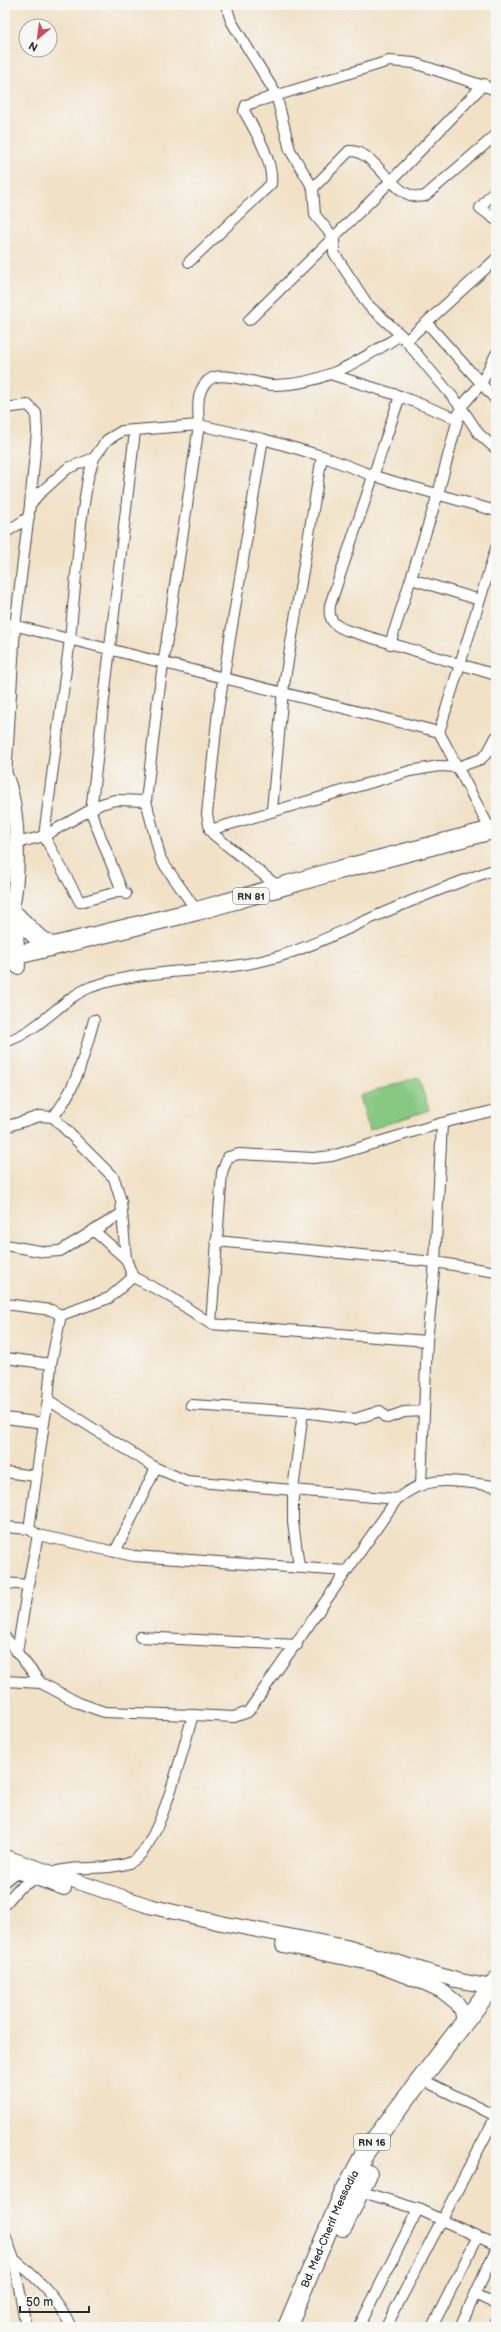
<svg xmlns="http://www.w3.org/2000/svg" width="501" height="2332" font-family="'Balsamiq Sans',sans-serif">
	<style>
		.green { fill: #87c982; stroke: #597a56 }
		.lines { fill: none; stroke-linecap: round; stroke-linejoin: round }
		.street-casing { stroke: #494642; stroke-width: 12 }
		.secondary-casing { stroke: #494642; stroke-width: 16 }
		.highway-casing { stroke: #494642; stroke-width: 20 }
		.street { stroke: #fff; stroke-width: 10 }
		.secondary { stroke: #fff; stroke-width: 14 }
		.highway { stroke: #fff; stroke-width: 18 }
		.labels { text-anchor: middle; stroke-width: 3; stroke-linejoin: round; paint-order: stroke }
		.shield { fill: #f6f6f2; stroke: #686867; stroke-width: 1 }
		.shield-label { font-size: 10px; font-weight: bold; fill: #2b2b2b }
		.street-label { font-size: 11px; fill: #2b2b2b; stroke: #f6f6f2 }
	</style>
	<rect width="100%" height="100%" fill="#f6f6f2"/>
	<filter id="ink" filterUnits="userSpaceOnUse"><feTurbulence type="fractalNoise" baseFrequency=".025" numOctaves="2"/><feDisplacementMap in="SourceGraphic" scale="8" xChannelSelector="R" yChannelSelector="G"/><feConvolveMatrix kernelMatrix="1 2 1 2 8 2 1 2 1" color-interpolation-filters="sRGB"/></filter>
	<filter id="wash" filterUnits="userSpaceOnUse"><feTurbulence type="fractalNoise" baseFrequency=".012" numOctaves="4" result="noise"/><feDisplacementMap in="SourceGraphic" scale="16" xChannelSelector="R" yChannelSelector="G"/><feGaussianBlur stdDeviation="0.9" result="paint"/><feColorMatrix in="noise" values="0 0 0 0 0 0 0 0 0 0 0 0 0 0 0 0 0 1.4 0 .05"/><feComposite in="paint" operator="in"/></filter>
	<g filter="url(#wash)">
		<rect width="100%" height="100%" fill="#f1e2c7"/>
		<!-- green -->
		<path class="green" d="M418 1077 429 1110 369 1130 360 1096Z"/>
	</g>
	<g filter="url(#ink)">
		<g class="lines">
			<!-- street casing -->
			<g class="street-casing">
				<g id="street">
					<path d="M226 5 231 21 276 94 290 150 313 188 315 215 334 238V253L368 305 401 335 461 407 479 434 496 449"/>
					<path d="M313 188 349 151C376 148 394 204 425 196L496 135"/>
					<path d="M496 189 480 208 496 220"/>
					<path d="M189 262 271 184C274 162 255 130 244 111L246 105 389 61 414 63 496 90"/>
					<path d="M249 320 391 181 484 84"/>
					<path d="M427 323 496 400"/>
					<path d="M406 341 496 259"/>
					<path d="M333 375 400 396 457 419"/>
					<path d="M400 396 330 605C328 619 333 625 346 630L496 675"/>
					<path d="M5 408 28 405 36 413 37 432 30 505"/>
					<path d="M263 439 218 711 207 814 210 830 213 834 281 889"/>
					<path d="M5 533 29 517"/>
					<path d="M411 579 480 600"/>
					<path d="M5 623 439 732 491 831"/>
					<path d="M390 644 438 494 461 407 481 384 496 354"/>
					<path d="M439 732 496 548"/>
					<path d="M6 778 15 626 30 505 38 495 68 468 94 458"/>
					<path d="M272 810 283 691 322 456"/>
					<path d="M210 830 410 771 439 766 458 767 481 759 488 752 496 737"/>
					<path d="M17 843 44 836 101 804 115 800 146 801"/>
					<path d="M122 891 80 902 44 836 70 639 81 523 88 478 94 458 107 440 122 431 199 425 263 439 322 456 374 476 496 511"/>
					<path d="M126 894 122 891 91 812 135 431"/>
					<path d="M197 911 161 860 146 801 158 699 199 425C198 409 195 387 212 378 227 372 256 384 272 385 323 386 360 360 401 335"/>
					<path d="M5 1042C40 1031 62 998 91 987 151 966 216 975 277 957 314 946 348 928 383 913 420 897 458 882 496 869"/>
					<path d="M53 1117C77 1089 84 1054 94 1020"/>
					<path d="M5 1127 40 1116 53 1117 114 1178 121 1201 126 1259 133 1277 166 1294 211 1324 427 1341 435 1262 442 1123"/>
					<path d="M93 1230 126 1259"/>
					<path d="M216 1241 435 1262 496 1272"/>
					<path d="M5 1245 45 1252 60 1251 121 1214"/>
					<path d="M133 1277 109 1298 61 1315 51 1364 48 1400 156 1468 187 1481 397 1499"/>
					<path d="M5 1304 51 1310 61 1315"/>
					<path d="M211 1324 222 1172 228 1157 239 1154 313 1158 332 1156 442 1123 496 1110"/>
					<path d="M5 1358 51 1364"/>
					<path d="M191 1405 303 1412 355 1419 380 1411 387 1418 404 1412 424 1411"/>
					<path d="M5 1418 44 1423 48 1400"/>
					<path d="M5 1472 35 1476"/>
					<path d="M421 1484 427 1341"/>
					<path d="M5 1527 29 1529 44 1423"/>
					<path d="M29 1529 38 1535 134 1556 346 1571"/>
					<path d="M115 1552 156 1468"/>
					<path d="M299 1567 293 1522V1490L303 1412"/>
					<path d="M5 1583 28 1585 17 1652"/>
					<path d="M28 1585 38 1535"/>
					<path d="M5 1637 41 1683"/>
					<path d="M140 1637 297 1645"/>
					<path d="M5 1681 41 1683 79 1703 104 1712 193 1715"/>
					<path d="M50 1873C76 1864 104 1872 129 1863 159 1853 183 1747 193 1715L234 1717 248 1712 397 1499C431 1472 456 1482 496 1486"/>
					<path d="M5 1881 16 1872 18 1867"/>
					<path d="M5 1904 19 1888 35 1879 37 1875"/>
					<path d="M431 2084 496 2116"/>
					<path d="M359 2191 418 2209 496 2245"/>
					<path d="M5 2235 14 2259 26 2327"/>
					<path d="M14 2259C38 2279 58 2298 71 2327"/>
					<path d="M477 2295 496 2304"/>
					<path d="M359 2327 418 2209"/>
					<path d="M386 2327 496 2116"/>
					<path d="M432 2327 478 2236"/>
					<path d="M460 2327 496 2249"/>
					<path d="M494 2327 496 2322"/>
				</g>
			</g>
			<!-- secondary casing -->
			<g class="secondary-casing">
				<g id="secondary">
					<path d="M5 775C19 805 19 870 13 903 10 918 7 932 5 948"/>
					<path d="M15 913 18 967"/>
					<path d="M5 1857 149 1906 221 1923 346 1947 456 1980 492 1987"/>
					<path d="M10 1869 64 1888"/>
					<path d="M283 1945 375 1964 427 1984 442 1991 457 2003 462 2011 464 2024"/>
				</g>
			</g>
			<!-- highway casing -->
			<g class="highway-casing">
				<g id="highway">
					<path d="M15 915 36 936 52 947"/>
					<path d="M5 958 197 911 339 870 496 829"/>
					<path d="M343 2227 368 2174"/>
					<path id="s1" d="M287 2327 344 2192 366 2151 496 1981"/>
				</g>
			</g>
			<!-- street -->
			<use href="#street" class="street"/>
			<!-- secondary -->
			<use href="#secondary" class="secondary"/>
			<!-- highway -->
			<use href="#highway" class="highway"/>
		</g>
	</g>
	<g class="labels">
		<!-- shield labels -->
		<g class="shield">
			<rect x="233" y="888" width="36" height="16" rx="3"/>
			<rect x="354" y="2134" width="36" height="16" rx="3"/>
		</g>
		<g class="shield-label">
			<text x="251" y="900">RN 81</text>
			<text x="372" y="2146">RN 16</text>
		</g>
		<!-- street labels -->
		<g class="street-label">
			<text dy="4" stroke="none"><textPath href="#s1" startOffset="107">Bd. Med-Cherif Messadia</textPath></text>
		</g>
	</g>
	<!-- margin -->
	<rect width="501" height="2332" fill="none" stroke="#f6f6f2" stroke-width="20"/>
	<!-- north arrow -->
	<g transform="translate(38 38) rotate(209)"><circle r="19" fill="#f6f6f2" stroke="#a5a5a2"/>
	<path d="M0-3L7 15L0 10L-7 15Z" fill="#d1495b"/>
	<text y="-6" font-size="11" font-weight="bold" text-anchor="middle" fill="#2b2b2b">N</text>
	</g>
	<!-- scale -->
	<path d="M20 2306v6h69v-6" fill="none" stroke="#2b2b2b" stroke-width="2"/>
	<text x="26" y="2306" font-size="12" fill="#2b2b2b" stroke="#f6f6f2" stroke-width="3" paint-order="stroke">50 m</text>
</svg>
